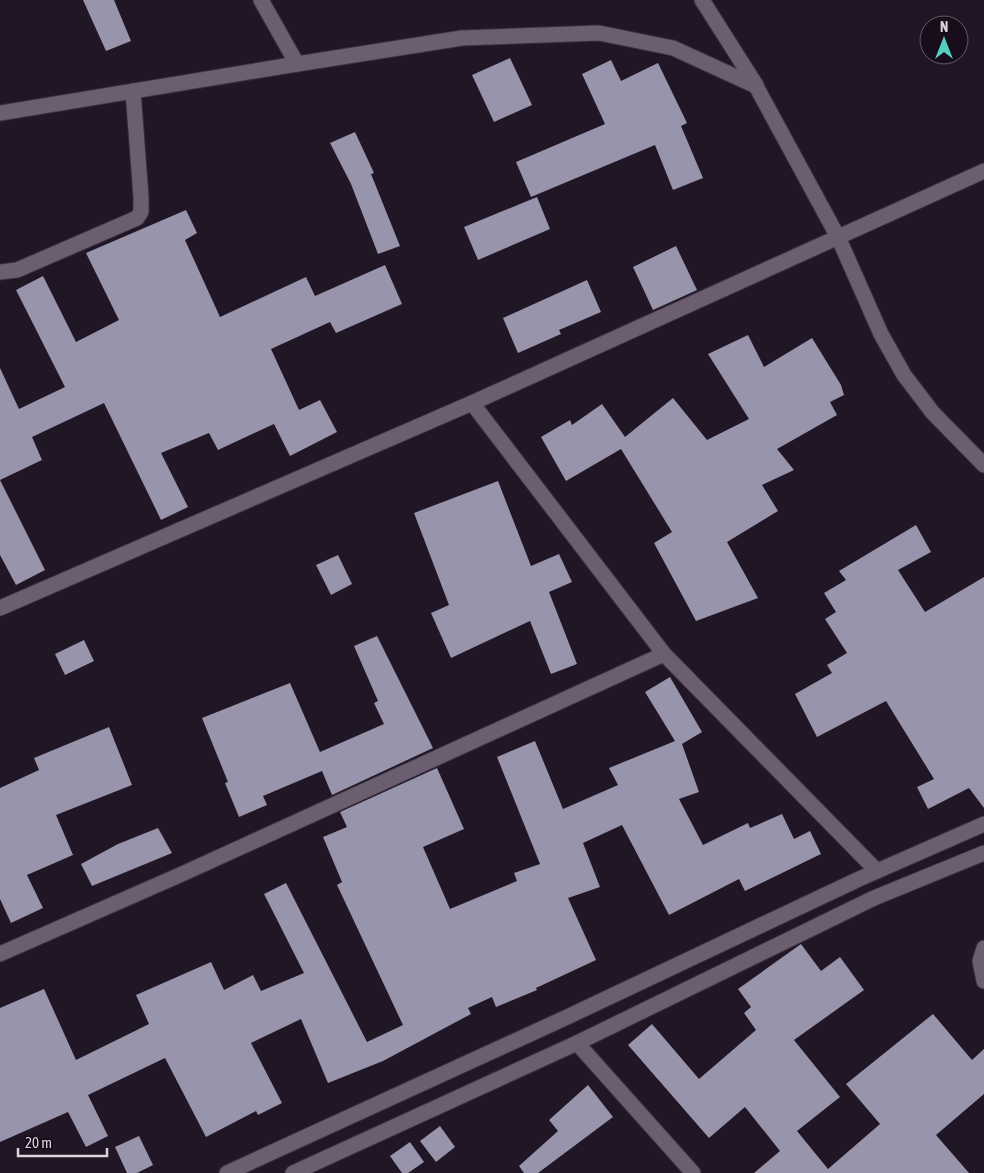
<svg xmlns="http://www.w3.org/2000/svg" width="984" height="1173" font-family="'Asap Condensed',sans-serif">
	<style>
		.building { fill: #9794ab }
		.lines { fill: none; stroke-linecap: round; stroke-linejoin: round }
		.minor-casing { stroke: #39313c; stroke-width: 17 }
		.minor { stroke: #6c5e71; stroke-width: 15 }
	</style>
	<rect width="100%" height="100%" fill="#211625"/>
	<!-- building -->
	<g class="building">
		<path d="M83 0H114L131 41 106 51Z"/>
		<path d="M510 58 532 105 494 122 472 75Z"/>
		<path d="M611 60 621 81 658 63 687 123 681 126 703 178 673 190 655 145 531 197 516 162 605 124 582 74Z"/>
		<path d="M355 132 374 173 371 174 400 246 378 254 351 184 330 143Z"/>
		<path d="M537 197 550 229 478 260 464 227Z"/>
		<path d="M186 210 197 233 185 240 220 317 306 277 315 296 385 265 402 304 336 333 330 322 271 349 299 410 320 400 337 432 290 456 274 424 218 450 209 433 161 453 188 507 161 520 104 403 32 437 42 460 0 480 45 570 16 585 0 555V368L19 409 65 387 16 290 43 276 76 342 119 320 86 253Z"/>
		<path d="M676 246 697 290 653 310 633 267Z"/>
		<path d="M587 280 601 312 559 330 561 334 518 353 503 318Z"/>
		<path d="M748 335 764 367 812 338 841 385 844 395 830 402 837 415 777 449 794 470 762 485 778 511 727 542 758 598 696 621 654 543 672 532 621 449 566 481 541 437 570 420 572 425 602 404 625 437 673 398 707 440 749 419 708 354Z"/>
		<path d="M498 481 531 566 559 554 572 582 549 592 577 664 551 674 530 621 451 658 431 613 449 605 414 513Z"/>
		<path d="M916 525 931 552 898 570 925 612 984 577V808L969 788 928 809 917 787 934 779 886 701 817 737 795 694 832 673 827 665 847 653 825 619 836 612 824 593 846 580 839 571Z"/>
		<path d="M338 555 352 584 331 595 316 565Z"/>
		<path d="M377 636 433 748 332 795 322 771 263 796 267 805 239 817 225 783 228 782 202 718 290 683 320 752 384 724 374 703 378 701 354 646Z"/>
		<path d="M84 640 94 661 65 675 55 654Z"/>
		<path d="M670 677 702 732 682 744 699 792 679 799 703 845 748 823 750 828 782 814 794 839 810 831 821 854 745 891 739 879 669 915 622 825 583 843 600 887 568 898 596 960 536 988 537 990 496 1007 492 997 468 1008 471 1014 383 1061 328 1083 301 1019 251 1043 282 1103 258 1115 256 1111 206 1137 165 1058 88 1095 108 1136 86 1147 68 1112 0 1142V1008L44 989 76 1060 149 1024 136 995 211 962 224 990 253 975 261 991 304 973 264 894 286 883 367 1042 403 1025 337 885 342 882 323 837 347 827 340 812 437 768 464 829 423 847 450 909 517 881 514 873 540 864 497 757 535 741 563 809 618 785 609 768 675 741 645 692Z"/>
		<path d="M109 727 132 785 56 815 73 855 27 875 43 908 11 923 0 899V788L39 770 34 758Z"/>
		<path d="M158 828 172 853 92 886 81 864 118 844Z"/>
		<path d="M801 944 821 971 840 957 864 990 794 1040 840 1097 797 1131 828 1169 880 1124 846 1084 933 1014 972 1060 984 1049V1094L936 1135 969 1173H754L780 1151 745 1107 709 1138 628 1045 652 1024 699 1079 756 1030 744 1013 751 1007 738 989Z"/>
		<path d="M588 1085 613 1117 538 1173H524L519 1166 558 1131 549 1120Z"/>
		<path d="M440 1126 455 1147 436 1162 420 1141Z"/>
		<path d="M139 1136 153 1165 137 1173H127L115 1147Z"/>
		<path d="M410 1142 424 1162 408 1173H402L390 1156Z"/>
	</g>
	<g class="lines">
		<!-- minor casing -->
		<g class="minor-casing">
			<g id="minor">
				<path d="M261 0 297 64 462 38 599 33 673 48 756 86 839 239 881 334 904 375 933 413 984 465"/>
				<path d="M702 0 756 85"/>
				<path d="M0 113 297 64"/>
				<path d="M0 272 17 270 137 218 141 212V197L133 91"/>
				<path d="M472 403 664 654 877 871"/>
				<path d="M0 608 472 403 984 171"/>
				<path d="M984 948 980 961 984 981"/>
				<path d="M0 954 182 874 664 654"/>
				<path d="M577 1043 693 1173"/>
				<path d="M227 1173 565 1018 859 879 984 824"/>
				<path d="M293 1173 577 1043 874 898 984 853"/>
			</g>
		</g>
		<!-- minor -->
		<use href="#minor" class="minor"/>
	</g>
	<!-- north arrow -->
	<g transform="translate(944 40)"><circle r="24" fill="#180d1b" stroke="#665c69"/>
	<path d="M0-4L9 19L0 12L-9 19Z" fill="#57cec1"/>
	<text y="-8" font-size="14" font-weight="bold" text-anchor="middle" fill="#dad2dd">N</text>
	</g>
	<!-- scale -->
	<path d="M18 1148v8h89v-8" fill="none" stroke="#dad2dd" stroke-width="2.5"/>
	<text x="25" y="1148" font-size="15" fill="#dad2dd" stroke="#180d1b" stroke-width="4" paint-order="stroke">20 m</text>
</svg>
